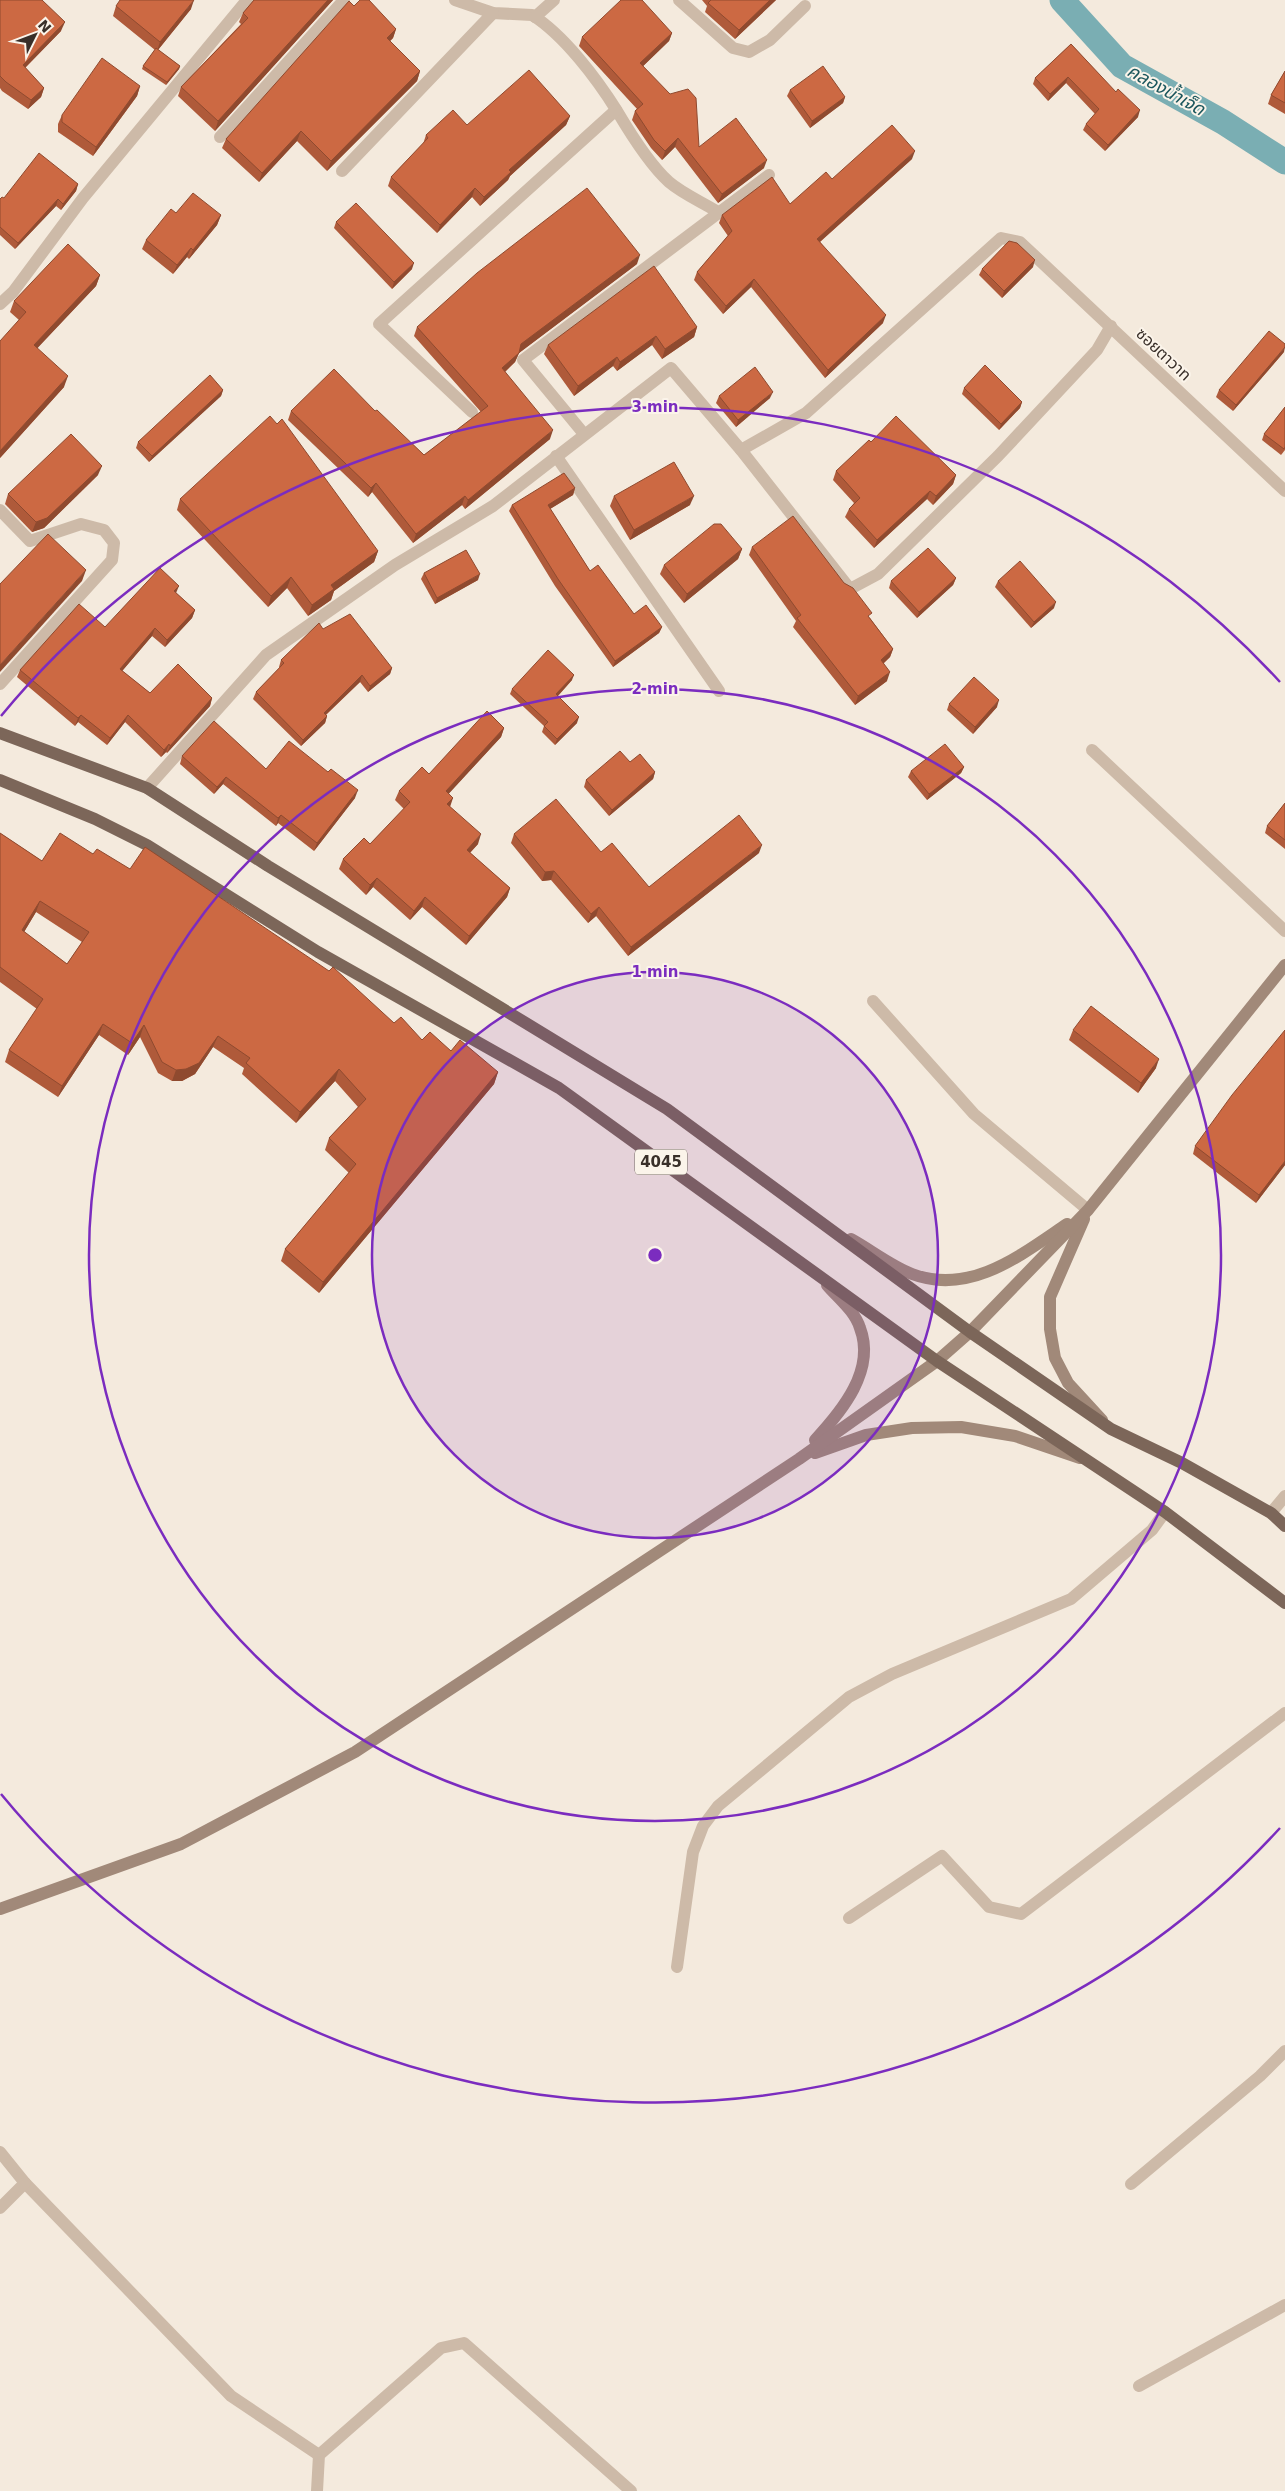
<svg xmlns="http://www.w3.org/2000/svg" width="1285" height="2491" font-family="'DejaVu Sans','Noto Sans Thai',sans-serif">
	<style>
		.lines { fill: none; stroke-linecap: round; stroke-linejoin: round }
		.canal { stroke: #7aaeb3; stroke-width: 25 }
		.street { stroke: #cdbaa8; stroke-width: 12 }
		.secondary { stroke: #a18979; stroke-width: 12 }
		.primary { stroke: #7c6659; stroke-width: 12 }
		.wall { fill: #af5a3a; fill-rule: evenodd }
		.shaded-wall { fill: #8f4a2f }
		.building { fill: #cc6943; stroke: #8f4a2f; fill-rule: evenodd }
		.ring { fill: none; stroke: #7b2cbf; stroke-width: 2.5 }
		.labels { text-anchor: middle; stroke-width: 4; stroke-linejoin: round; paint-order: stroke }
		.shield { fill: #fbf4ea; stroke: #736a63; stroke-width: 1 }
		.shield-label { font-size: 15px; font-weight: bold; fill: #392f29 }
		.street-label { font-size: 16px; fill: #392f29; stroke: #fbf4ea }
		.water-label { font-size: 18px; font-style: italic; fill: #1c575d; stroke: #fbf4ea }
		.centre { fill: #7b2cbf; stroke: #fbf4ea; stroke-width: 2.5 }
		.ring-label { font-size: 15px; text-anchor: middle; font-weight: bold; fill: #7b2cbf; stroke: #fbf4ea; stroke-width: 4; stroke-linejoin: round; paint-order: stroke }
	</style>
	<rect width="100%" height="100%" fill="#f4eadd"/>
	<g class="lines">
		<!-- canal -->
		<path class="canal" d="M1062 0 1122 66 1223 122 1285 162"/>
		<!-- street -->
		<g class="street">
			<path d="M455 0 493 13 532 15C564 35 597 79 617 111 630 133 650 165 669 182 683 194 702 202 718 212"/>
			<path d="M679 0 733 48 749 52 770 40 805 6"/>
			<path d="M535 17 554 0"/>
			<path d="M220 137 344 0"/>
			<path d="M342 171 493 13"/>
			<path d="M0 304 13 292 83 198 247 0"/>
			<path d="M472 412 379 324 616 110"/>
			<path d="M584 434 523 360 769 175"/>
			<path d="M741 450 806 413 1001 238 1020 242 1285 491"/>
			<path d="M556 456 719 691"/>
			<path d="M0 510 30 541 81 524 104 530 114 543 112 560 0 684"/>
			<path d="M1092 750 1285 931"/>
			<path d="M147 788 266 655 395 565 493 506 671 368 741 450 850 589 878 574 998 456 1097 350 1111 326"/>
			<path d="M873 1001 974 1114 1088 1210"/>
			<path d="M1271 1513 1285 1496"/>
			<path d="M849 1918 942 1856 989 1907 1021 1914 1285 1713"/>
			<path d="M677 1967 693 1852 703 1826 718 1806 849 1697 892 1674 1071 1599 1152 1530 1165 1512"/>
			<path d="M0 2152 25 2183 231 2396 319 2455"/>
			<path d="M1131 2184 1260 2076 1285 2051"/>
			<path d="M0 2208 25 2183"/>
			<path d="M1139 2386 1285 2305"/>
			<path d="M317 2491 319 2455 441 2348 464 2343 631 2491"/>
		</g>
		<!-- secondary -->
		<g class="secondary">
			<path d="M1084 1219 1050 1297V1329L1055 1358 1068 1383 1102 1420"/>
			<path d="M851 1239C871 1250 891 1266 912 1274 970 1296 1021 1255 1067 1224"/>
			<path d="M815 1440C842 1411 876 1370 860 1328 855 1311 838 1298 827 1285"/>
			<path d="M815 1453 866 1435 912 1428 961 1427 1015 1436 1080 1458"/>
			<path d="M0 1909 181 1844 355 1752 799 1459 937 1361 970 1332 1088 1210 1285 965"/>
		</g>
		<!-- primary -->
		<g class="primary">
			<path d="M0 733 147 788 268 866 667 1109 970 1332 1111 1429 1182 1463 1271 1513 1285 1526"/>
			<path d="M0 780 95 819 147 845 318 952 559 1088 937 1361 1165 1512 1285 1603"/>
		</g>
	</g>
	<!-- wall -->
	<g class="wall">
		<path d="M0 0 61 31 25 68 44 88 41 97 28 109 2 91 0 88Z"/>
		<path d="M254 0H333L215 131 178 96 181 87 241 24 239 22 243 13Z"/>
		<path d="M702 0H776L735 39 705 12 707 6Z"/>
		<path d="M116 6 191 9 158 50 180 66 179 69 166 85 142 69 143 66 155 50 113 16Z"/>
		<path d="M354 6 396 29 393 38 390 41 420 71 417 81 327 171 297 141 259 182 222 148 226 139Z"/>
		<path d="M672 33 669 41 643 66 699 147 764 168 718 203 675 147 662 160 651 148 632 120 635 111 637 109 579 46 582 37Z"/>
		<path d="M1071 44 1138 117 1105 151 1083 130 1086 124 1095 114 1066 83 1048 101 1033 84 1035 78Z"/>
		<path d="M1285 71V114L1268 104 1271 95Z"/>
		<path d="M140 86 137 96 93 156 58 132V124L62 115Z"/>
		<path d="M790 90 845 97 843 103 810 128 787 96Z"/>
		<path d="M570 116 566 125 510 176 508 180 480 206 472 197 437 233 388 186 391 177 423 144 426 135 467 125Z"/>
		<path d="M912 159 820 242 883 323 825 378 751 287 723 314 694 280 697 272 728 236 719 223 722 215 790 204 832 179Z"/>
		<path d="M78 184 76 191 61 210 56 206 15 249 0 235V199Z"/>
		<path d="M176 213 221 215 217 225 189 259 187 257 173 274 142 249 146 240Z"/>
		<path d="M336 222 412 269 392 289 334 228Z"/>
		<path d="M637 264 519 353 515 362 505 372 550 439 465 509 462 505 413 543 372 492 368 497 288 420 291 411H375L424 455 481 412 414 336 417 327Z"/>
		<path d="M1033 267 1002 298 979 275 982 269Z"/>
		<path d="M100 275 96 286 37 348 64 387 0 458 19 320 10 312 14 301Z"/>
		<path d="M697 327 694 337 662 359 652 345 617 371 613 366 574 396 544 354 548 345Z"/>
		<path d="M1284 352 1233 411 1216 397 1219 390Z"/>
		<path d="M964 388 1022 402 1020 408 999 430 962 394Z"/>
		<path d="M223 390 221 396 149 462 136 448 138 442Z"/>
		<path d="M719 396 770 398 736 427 716 403Z"/>
		<path d="M1285 407V450L1281 455 1262 440 1264 434Z"/>
		<path d="M871 442 956 475 953 484 933 505 927 499 874 548 845 517 849 509 854 503 833 480 836 471Z"/>
		<path d="M98 475 44 528 32 532 5 504 8 494Z"/>
		<path d="M575 488 573 495 550 509 590 571 634 614 662 627 659 633 613 667 555 586 509 511 512 505Z"/>
		<path d="M614 496 690 505 630 540 610 506Z"/>
		<path d="M180 499 378 551 374 562 334 591 331 600 308 616 287 588 268 607 177 510Z"/>
		<path d="M752 547 870 618 893 649 890 657 883 664 887 681 855 705 793 627 796 621 749 555Z"/>
		<path d="M742 549 738 559 684 603 660 574 664 565Z"/>
		<path d="M424 573 478 580 435 604 421 579Z"/>
		<path d="M956 578 953 585 917 618 889 588 891 581Z"/>
		<path d="M998 581 1054 608 1031 628 995 587Z"/>
		<path d="M176 593 195 610 192 618 165 647 152 636 122 671 150 693 212 698 210 706 167 753 166 752 161 757 125 722 107 745 78 722 75 726 17 677 20 670Z"/>
		<path d="M323 629 392 668 390 674 368 692 360 682 326 715 327 716 325 723 301 746 253 699 256 692 280 668 279 667 281 660Z"/>
		<path d="M572 680 558 696 577 723 555 745 542 732 544 726 510 694 512 689Z"/>
		<path d="M949 704 997 707 973 734 947 710Z"/>
		<path d="M504 728 501 737 449 793 450 807 478 844 470 853 510 888 507 897 466 945 422 907 410 920 373 887 366 895 339 869 343 859 370 844 404 809 395 800 399 791 429 774Z"/>
		<path d="M182 756 266 769 355 798 314 851 278 823 276 826 223 784 214 794 180 764Z"/>
		<path d="M630 762 655 772 653 779 609 816 584 787 586 780Z"/>
		<path d="M964 767 961 773 927 800 908 777 911 771Z"/>
		<path d="M1285 803V849L1265 833 1267 826Z"/>
		<path d="M0 833 42 861 93 854 130 869 422 1040 451 1051 498 1072 494 1084 319 1293 281 1261 285 1249 349 1173 325 1150 329 1138 358 1107 335 1081 296 1123 242 1074 244 1068 213 1047 195 1074 182 1081H172L158 1073 140 1037 128 1055 99 1035 58 1097 5 1062 9 1050 37 1009 0 982ZM36 912 82 942 67 964 24 932Z"/>
		<path d="M514 834 601 852 649 887 759 853 628 956 596 916 588 923 551 880 542 881 511 843Z"/>
		<path d="M1073 1030 1156 1068 1138 1093 1069 1040Z"/>
		<path d="M1195 1146 1285 1165 1256 1203 1193 1154Z"/>
	</g>
	<!-- shaded-wall -->
	<g class="shaded-wall">
		<path d="M194 0 191 9 157 51 160 42Z"/>
		<path d="M328 0H333L215 131 218 121Z"/>
		<path d="M770 0H776L735 39 739 30Z"/>
		<path d="M65 22 61 31 19 74 23 65Z"/>
		<path d="M396 29 393 38 384 47 387 38Z"/>
		<path d="M672 33 669 41 637 72 640 63Z"/>
		<path d="M180 66 179 69 166 85 167 82Z"/>
		<path d="M420 71 417 81 327 171 331 161Z"/>
		<path d="M1068 77 1066 83 1048 101 1050 94Z"/>
		<path d="M140 86 137 96 93 156 96 147Z"/>
		<path d="M44 88 41 97 28 109 31 100Z"/>
		<path d="M845 97 843 103 810 128 812 121Z"/>
		<path d="M1140 110 1138 117 1105 151 1108 145Z"/>
		<path d="M570 116 566 125 510 176 508 180 480 206 484 197 509 170Z"/>
		<path d="M301 131 297 141 259 182 262 173Z"/>
		<path d="M678 138 675 147 662 160 665 151Z"/>
		<path d="M915 151 912 159 814 247 817 239Z"/>
		<path d="M767 160 764 168 718 203 722 194Z"/>
		<path d="M78 184 76 191 61 210 63 204Z"/>
		<path d="M475 188 472 197 437 233 440 225Z"/>
		<path d="M58 199 56 206 15 249 18 243Z"/>
		<path d="M221 215 217 225 189 259 193 250Z"/>
		<path d="M191 248 187 257 173 274 177 265Z"/>
		<path d="M640 255 637 264 519 353 515 362 499 377 502 368 521 344Z"/>
		<path d="M1035 260 1033 267 1002 298 1004 291Z"/>
		<path d="M414 263 412 269 392 289 394 282Z"/>
		<path d="M100 275 96 286 30 356 34 345Z"/>
		<path d="M754 279 751 287 723 314 726 306Z"/>
		<path d="M886 315 883 323 825 378 828 370Z"/>
		<path d="M697 327 694 337 662 359 665 349Z"/>
		<path d="M656 336 652 345 617 371 620 362Z"/>
		<path d="M1285 347 1284 352 1233 411 1236 405Z"/>
		<path d="M617 357 613 366 574 396 578 386Z"/>
		<path d="M68 376 64 387 0 458V451Z"/>
		<path d="M223 390 221 396 149 462 152 456Z"/>
		<path d="M773 392 770 398 736 427 738 420Z"/>
		<path d="M1022 402 1020 408 999 430 1001 424Z"/>
		<path d="M553 430 550 439 465 509 468 500Z"/>
		<path d="M102 466 98 475 44 528 32 532 36 522Z"/>
		<path d="M956 475 953 484 933 505 936 496Z"/>
		<path d="M376 483 372 492 368 497 371 488Z"/>
		<path d="M575 488 573 495 545 512 548 505Z"/>
		<path d="M930 491 927 499 874 548 877 540Z"/>
		<path d="M465 496 462 505 413 543 416 534Z"/>
		<path d="M694 496 690 505 630 540 634 530Z"/>
		<path d="M742 549 738 559 684 603 687 594Z"/>
		<path d="M378 551 374 562 334 591 331 600 308 616 312 605 331 585Z"/>
		<path d="M86 570 82 581 0 672V665Z"/>
		<path d="M480 574 478 580 435 604 437 598Z"/>
		<path d="M291 577 287 588 268 607 271 596Z"/>
		<path d="M956 578 953 585 917 618 919 612Z"/>
		<path d="M179 586 176 593 174 591Z"/>
		<path d="M1056 602 1054 608 1031 628 1034 622Z"/>
		<path d="M195 610 192 618 165 647 167 640Z"/>
		<path d="M662 627 659 633 613 667 615 661Z"/>
		<path d="M155 628 152 636 117 677 120 669Z"/>
		<path d="M893 649 890 657 877 669 881 660Z"/>
		<path d="M392 668 390 674 368 692 370 686Z"/>
		<path d="M890 672 887 681 855 705 858 696Z"/>
		<path d="M362 675 360 682 321 719 324 713Z"/>
		<path d="M574 675 572 680 554 700 556 694Z"/>
		<path d="M212 698 210 706 167 753 170 746Z"/>
		<path d="M999 700 997 707 973 734 975 727Z"/>
		<path d="M81 715 78 722 75 726 78 718Z"/>
		<path d="M128 715 125 722 107 745 110 738Z"/>
		<path d="M327 716 325 723 301 746 303 740Z"/>
		<path d="M579 717 577 723 555 745 557 739Z"/>
		<path d="M504 728 501 737 443 800 446 791Z"/>
		<path d="M169 744 166 752 161 757 164 750Z"/>
		<path d="M964 767 961 773 927 800 929 794Z"/>
		<path d="M655 772 653 779 609 816 612 810Z"/>
		<path d="M226 777 223 784 214 794 217 787Z"/>
		<path d="M358 790 355 798 314 851 317 843Z"/>
		<path d="M453 798 450 807 447 804Z"/>
		<path d="M281 815 278 823 276 826 278 818Z"/>
		<path d="M481 834 478 844 464 859 467 850Z"/>
		<path d="M762 845 759 853 628 956 631 947Z"/>
		<path d="M554 871 551 880 542 881 545 872Z"/>
		<path d="M377 878 373 887 366 895 370 885Z"/>
		<path d="M510 888 507 897 466 945 469 936Z"/>
		<path d="M425 897 422 907 410 920 414 911Z"/>
		<path d="M40 901 36 912 18 942 22 930Z"/>
		<path d="M599 907 596 916 588 923 591 914Z"/>
		<path d="M103 1024 99 1035 58 1097 62 1086Z"/>
		<path d="M144 1025 140 1037 128 1055 132 1043Z"/>
		<path d="M218 1036 213 1047 195 1074 182 1081H172L176 1070Z"/>
		<path d="M1159 1059 1156 1068 1138 1093 1141 1083Z"/>
		<path d="M339 1069 335 1081 296 1123 300 1112Z"/>
		<path d="M498 1072 494 1084 319 1293 323 1282Z"/>
		<path d="M1285 1161V1165L1256 1203 1259 1195Z"/>
	</g>
	<!-- building -->
	<g class="building">
		<path d="M0 0H42L65 22 23 65 44 88 31 100 6 82 0 76Z"/>
		<path d="M120 0H194L160 42 116 6Z"/>
		<path d="M254 0H328L218 121 181 87 248 18 243 13Z"/>
		<path d="M360 0H369L396 29 387 38 420 71 331 161 301 131 262 173 226 139 349 1 354 6Z"/>
		<path d="M621 0H642L672 33 640 63 670 94 688 89 696 98 699 147 736 118 767 160 722 194 678 138 665 151 654 140 635 111 643 104 582 37Z"/>
		<path d="M711 0H770L739 30 708 3Z"/>
		<path d="M1071 44 1116 92 1118 89 1140 110 1108 145 1086 124 1099 109 1068 77 1050 94 1035 78Z"/>
		<path d="M156 48 180 66 167 82 143 66Z"/>
		<path d="M102 58 140 86 96 147 62 122V115Z"/>
		<path d="M823 66 845 97 812 121 790 90Z"/>
		<path d="M529 70 570 116 509 170 511 172 484 197 475 188 440 225 391 177 428 138 426 135 453 110 467 125Z"/>
		<path d="M1285 71V103L1271 95Z"/>
		<path d="M892 125 915 151 817 239 886 315 828 370 754 279 726 306 697 272 732 231 722 215 772 177 790 204 826 172 832 179Z"/>
		<path d="M39 153 78 184 63 204 58 199 18 243 0 227V199L2 197 4 198Z"/>
		<path d="M587 188 640 255 521 344 519 353 502 368 553 430 468 500 465 496 416 534 376 483 371 488 291 411 334 369 375 411 377 410 424 455 488 406 417 327 477 273Z"/>
		<path d="M193 193 221 215 193 250 191 248 177 265 146 240 171 209 176 213Z"/>
		<path d="M356 203 414 263 394 282 336 222Z"/>
		<path d="M1009 241 1017 243 1035 260 1004 291 982 269Z"/>
		<path d="M68 244 100 275 34 345 68 376 0 451V341L26 312 14 301Z"/>
		<path d="M654 266 697 327 665 349 656 336 620 362 617 357 578 386 548 345Z"/>
		<path d="M1269 331 1285 344V347L1236 405 1219 390Z"/>
		<path d="M985 365 1022 402 1001 424 964 388Z"/>
		<path d="M755 367 773 392 738 420 719 396Z"/>
		<path d="M210 375 223 390 152 456 138 442Z"/>
		<path d="M1285 407V447L1284 449 1264 434Z"/>
		<path d="M270 416 277 424 282 419 378 551 331 585 334 589 312 605 291 577 271 596 180 499Z"/>
		<path d="M896 416 956 475 936 496 930 491 877 540 849 509 860 498 836 471 869 440 871 442Z"/>
		<path d="M71 434 102 466 47 518 36 522 8 494Z"/>
		<path d="M674 462 694 496 634 530 614 496Z"/>
		<path d="M564 473 575 488 548 505 590 571 598 565 634 614 646 605 662 627 615 661 558 579 512 505Z"/>
		<path d="M793 516 844 583 853 588 872 613 868 616 893 649 881 660 890 672 858 696 797 618 801 615 752 547Z"/>
		<path d="M714 524H721L742 549 687 594 664 565Z"/>
		<path d="M48 534 86 570 0 665V584Z"/>
		<path d="M928 548 956 578 919 612 891 581Z"/>
		<path d="M466 550 480 574 437 598 424 573Z"/>
		<path d="M1020 561 1056 602 1034 622 998 581Z"/>
		<path d="M160 568 179 586 174 591 195 610 167 640 155 628 120 669 150 693 178 664 212 698 170 746 169 744 164 750 128 715 110 738 81 715 78 718 20 670 79 604 105 627Z"/>
		<path d="M350 614 392 668 370 686 362 675 324 713 327 716 303 740 256 692 284 663 281 660 317 625 319 623 323 629Z"/>
		<path d="M548 650 574 675 556 694 579 717 557 739 544 726 548 722 512 689Z"/>
		<path d="M974 677 999 700 975 727 949 704Z"/>
		<path d="M487 711 504 728 446 791 453 798 447 804 481 834 467 850 510 888 469 936 425 897 414 911 377 878 370 885 343 859 364 838 370 844 410 802 399 791 422 767 429 774Z"/>
		<path d="M214 721 266 769 289 741 328 772 331 769 358 790 317 843 281 815 278 818 226 777 217 787 182 756Z"/>
		<path d="M945 744 964 767 929 794 911 771Z"/>
		<path d="M620 751 630 762 640 754 655 772 612 810 586 780Z"/>
		<path d="M556 799 601 852 612 843 649 887 739 815 762 845 631 947 599 907 591 914 554 871 545 872 514 834Z"/>
		<path d="M1285 803V840L1267 826Z"/>
		<path d="M0 833 42 861 60 833 93 854 97 849 130 869 145 847 329 971 333 967 394 1023 401 1017 422 1040 430 1032 451 1051 460 1040 498 1072 323 1282 285 1249 356 1164 329 1138 366 1099 339 1069 300 1112 246 1063 250 1058 218 1036 199 1063 186 1069 176 1070 162 1062 144 1025 132 1043 103 1024 62 1086 9 1050 43 999 0 967ZM40 901 89 932 67 964 22 930Z"/>
		<path d="M1091 1006 1159 1059 1141 1083 1073 1030Z"/>
		<path d="M1285 1030V1161L1259 1195 1195 1146 1232 1095Z"/>
	</g>
	<!-- distance rings -->
	<circle cx="655" cy="1255" r="283" fill="#7b2cbf" fill-opacity=".12"/>
	<g class="ring">
		<circle cx="655" cy="1255" r="283"/>
		<circle cx="655" cy="1255" r="566"/>
		<path d="M1280 1828A848 848 0 0 1 1 1794M1 716A848 848 0 0 1 1280 682"/>
	</g>
	<g class="labels">
		<!-- shield labels -->
		<rect class="shield" x="635" y="1149.5" width="52" height="25" rx="4"/>
		<g class="shield-label">
			<text x="661" y="1167">4045</text>
		</g>
		<!-- street labels -->
		<g class="street-label">
			<text transform="translate(1164 354) rotate(43)" y="6">ซอยตาวาท</text>
		</g>
		<!-- water labels -->
		<g class="water-label">
			<text transform="translate(1166 90) rotate(29)" y="6">คลองน้ำเจ็ด</text>
		</g>
	</g>
	<circle cx="655" cy="1255" r="8" class="centre"/>
	<g class="ring-label">
		<text x="655" y="412">3 min</text>
		<text x="655" y="694">2 min</text>
		<text x="655" y="977">1 min</text>
	</g>
	<!-- north arrow -->
	<g transform="translate(35 35) rotate(48)" stroke="#fbf4ea" stroke-width="4" paint-order="stroke">
	<path d="M0-4L9 19L0 12L-9 19Z" fill="#392f29"/>
	<text y="-8" font-size="14" font-weight="bold" text-anchor="middle" fill="#392f29">N</text>
	</g>
</svg>
